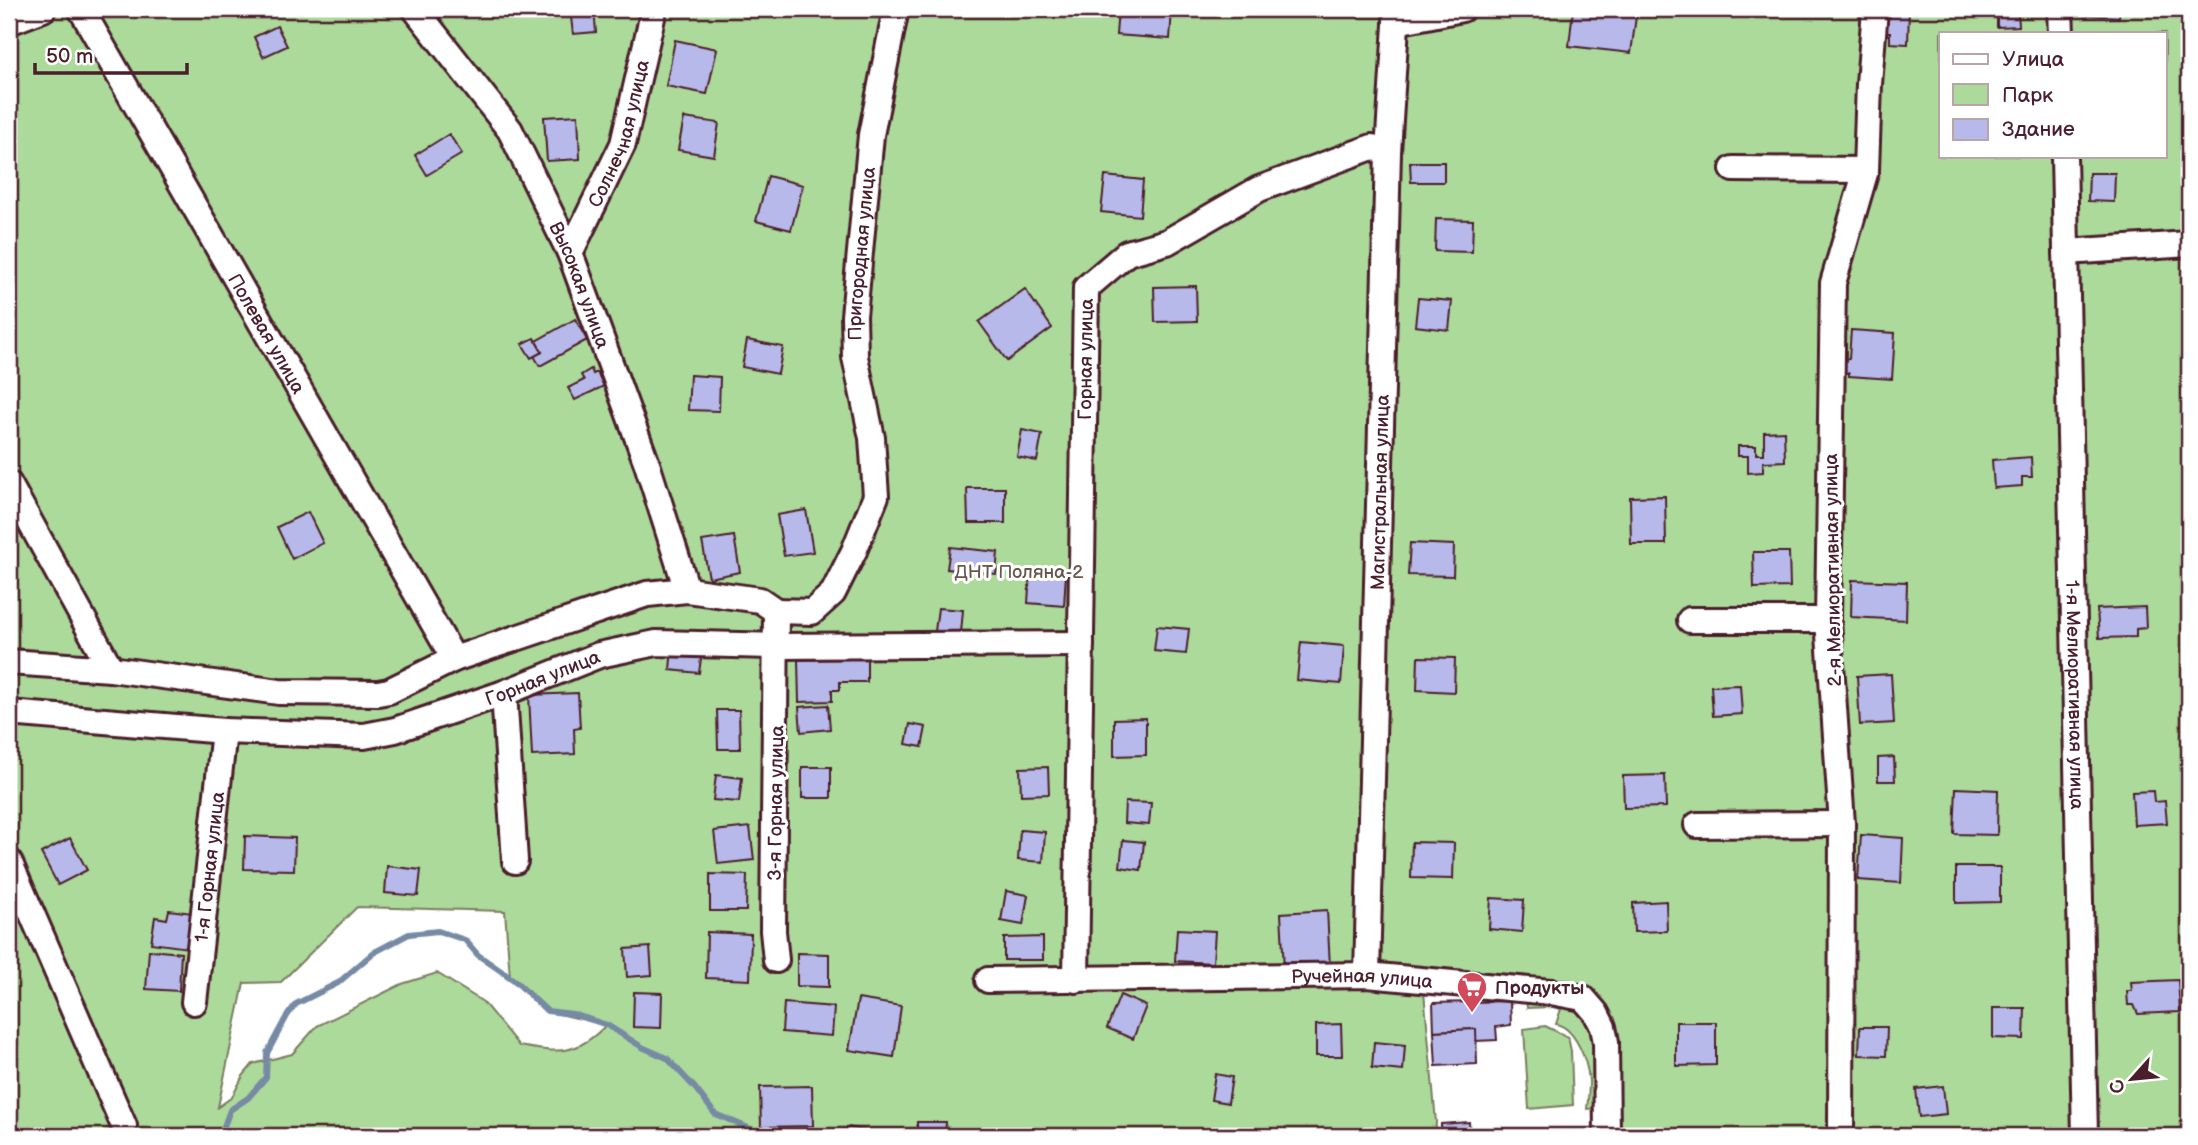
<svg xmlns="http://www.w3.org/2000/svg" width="2198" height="1145" font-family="'Balsamiq Sans',sans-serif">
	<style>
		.green { fill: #acda9a; stroke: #7b7c62; stroke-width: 2; fill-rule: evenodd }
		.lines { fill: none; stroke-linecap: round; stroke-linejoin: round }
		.stream { stroke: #768aa4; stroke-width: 6 }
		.building { fill: #b8b9eb; stroke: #4a1f2b; stroke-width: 2 }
		.minor-casing { stroke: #4a1f2b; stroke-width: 30 }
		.minor { stroke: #fff; stroke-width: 24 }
		.labels { text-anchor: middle; stroke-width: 6; stroke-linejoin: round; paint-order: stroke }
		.street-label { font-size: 19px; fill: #4a1f2b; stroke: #fff }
		.park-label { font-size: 19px; fill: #67574c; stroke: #fff }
		.poi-label { font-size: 19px; font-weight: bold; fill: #4a1f2b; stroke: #fff; text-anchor: start }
	</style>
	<rect width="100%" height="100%" fill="#fff"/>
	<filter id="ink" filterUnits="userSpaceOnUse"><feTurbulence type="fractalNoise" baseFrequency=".0143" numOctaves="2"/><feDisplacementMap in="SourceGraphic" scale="14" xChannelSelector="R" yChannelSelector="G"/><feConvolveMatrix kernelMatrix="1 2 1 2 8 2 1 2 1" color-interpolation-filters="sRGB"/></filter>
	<g filter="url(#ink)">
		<!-- green -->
		<g class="green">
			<path d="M9 9H2189V1136H1584L1583 1131 1608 1130V1107L1587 1109C1588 1100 1589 1090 1589 1080 1587 1061 1576 1028 1556 1024L1561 1009 1552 1007 1527 1008 1525 988 1423 981 1436 1122 1435 1136H9ZM1941 33H2165V156H1941ZM357 907 505 911 510 977 547 1011 606 1025C576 1056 559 1053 519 1046L483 1002 437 973 402 984 317 1026 292 1054 253 1064 243 1076 232 1097 218 1107 244 983 281 982Z"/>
			<path d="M1545 1026 1568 1037 1571 1051 1573 1105 1529 1109 1524 1029Z"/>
		</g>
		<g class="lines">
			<!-- stream -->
			<path class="stream" d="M211 1136 223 1129 230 1110 248 1098 266 1077 267 1053 287 1016 296 1004 338 983 373 953 409 934 438 931 465 940 478 955 514 980 547 1011 573 1014 607 1025 642 1047 667 1058 695 1088 715 1114 758 1132 762 1136"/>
		</g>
		<!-- building -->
		<g class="building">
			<path d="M570 9H594L596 32 573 34Z"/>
			<path d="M1118 9H1172L1170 39 1116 35Z"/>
			<path d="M1573 9H1637L1631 53 1569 46Z"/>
			<path d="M1890 9H1909L1908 44 1890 43V32H1879V16L1890 17Z"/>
			<path d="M1997 9H2018L2019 26 1997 27Z"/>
			<path d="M2084 9H2120L2119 17 2084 15Z"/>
			<path d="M277 26 287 46 263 57 254 37Z"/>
			<path d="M675 40 717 49 707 94 666 86Z"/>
			<path d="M578 115 580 159 547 161 544 117Z"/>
			<path d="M684 118 719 123 714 156 678 150Z"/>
			<path d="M449 134 462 154 427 175 415 155Z"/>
			<path d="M1410 162H1444V182H1411Z"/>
			<path d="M2089 173H2115L2114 202 2088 201Z"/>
			<path d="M768 176 803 185 791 230 756 221Z"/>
			<path d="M1105 176 1143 180 1140 216 1101 212Z"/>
			<path d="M1436 219 1473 220 1472 252 1435 251Z"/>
			<path d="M1196 286 1197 321 1155 322 1154 287Z"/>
			<path d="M1025 289 1052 328 1007 361 979 322Z"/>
			<path d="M1418 298 1452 301 1449 330 1415 326Z"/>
			<path d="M575 319 587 340 540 366 534 356 542 352 536 341Z"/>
			<path d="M1851 330 1895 333 1892 379 1849 376V373L1838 372 1839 361 1849 359Z"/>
			<path d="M534 338 542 352 531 358 522 344Z"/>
			<path d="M747 340 783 347 778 374 742 367Z"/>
			<path d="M591 369 593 374 597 372 604 386 575 400 568 388 584 380 581 375Z"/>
			<path d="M690 375 720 377 719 411 688 410Z"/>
			<path d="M1022 430 1042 434 1037 461 1017 457Z"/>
			<path d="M1784 431 1785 461 1763 462V472L1748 473V456H1738V446H1756V454H1764V432Z"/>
			<path d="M2031 457 2032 477H2022V486L1994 488 1992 460Z"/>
			<path d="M967 488H1005V523H968Z"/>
			<path d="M1665 496 1666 544H1631L1630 497Z"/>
			<path d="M806 510 813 552 784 556 777 515Z"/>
			<path d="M308 512 323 543 292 559 277 527Z"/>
			<path d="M734 536 740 572 709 578 702 541Z"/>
			<path d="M1410 543 1454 545 1453 576 1408 575Z"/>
			<path d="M950 547 998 552 996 574 947 569Z"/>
			<path d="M1753 552H1789L1790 587 1754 588Z"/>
			<path d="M1030 571 1066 573 1064 606 1028 603Z"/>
			<path d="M1852 580 1907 582 1906 620 1851 617Z"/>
			<path d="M2145 607 2146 628 2136 629V637L2099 638 2097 609Z"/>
			<path d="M938 608 963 610 961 633 935 631Z"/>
			<path d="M1157 626 1189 629 1186 654 1154 651Z"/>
			<path d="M1301 642 1344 646 1341 684 1297 680Z"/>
			<path d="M672 647 702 651 699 673 670 670Z"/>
			<path d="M849 654H867V682H840V690H832V701L799 702 798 660 849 659Z"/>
			<path d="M1418 657 1455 658 1454 692 1417 690Z"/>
			<path d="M1891 674 1894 723 1860 725 1857 676Z"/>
			<path d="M1740 685 1742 714 1713 716 1711 686Z"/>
			<path d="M578 693 580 728 574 729 575 754 532 756 529 695Z"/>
			<path d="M828 705 830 729 801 732 799 707Z"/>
			<path d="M717 710H739L740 749H718Z"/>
			<path d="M1146 718V755L1114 756V719Z"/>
			<path d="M910 724 926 727 922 747 906 744Z"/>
			<path d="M1894 757 1895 781H1878V758Z"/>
			<rect x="802" y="767" width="29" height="31"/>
			<path d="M1048 767 1049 794 1021 795 1020 768Z"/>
			<path d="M716 775 742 778 739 802 713 800Z"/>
			<path d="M1665 775 1666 807 1624 808 1623 776Z"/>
			<path d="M1956 788 1998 790 1997 835 1954 834Z"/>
			<path d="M2153 791 2154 802 2165 801 2167 823 2134 825 2132 792Z"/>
			<path d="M1125 802 1151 803 1149 825 1124 823Z"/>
			<path d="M750 827 754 860 718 864 714 831Z"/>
			<path d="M1020 830 1045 832 1043 862 1018 860Z"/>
			<path d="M1861 835 1903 838 1901 883 1858 880Z"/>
			<path d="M245 836 295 838 294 870 244 869Z"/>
			<path d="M70 838 87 870 58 885 41 853Z"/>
			<path d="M1123 840 1144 842 1141 870 1120 867Z"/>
			<path d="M1412 842 1454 843 1453 879 1411 878Z"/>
			<path d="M387 866 421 870 418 896 385 893Z"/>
			<path d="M1956 867H2000V902L1956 903Z"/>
			<path d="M710 874 747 875 746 911H710Z"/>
			<path d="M1006 891 1028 895 1023 925 1001 921Z"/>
			<path d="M1491 898 1524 900 1522 932 1489 929Z"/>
			<path d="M1666 901 1667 931 1634 932 1633 903Z"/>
			<path d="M169 910 193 913 188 948 151 943 155 917 167 919Z"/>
			<path d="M1327 910 1330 967 1284 969 1281 913Z"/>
			<path d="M1177 929 1215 931 1213 963 1175 961Z"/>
			<path d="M707 932 751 934 750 980 706 978Z"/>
			<path d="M1043 937V960H1004V938Z"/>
			<path d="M650 947 652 975 627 977 625 949Z"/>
			<path d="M149 950 181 953 179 991 146 989Z"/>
			<path d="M797 953 829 954V987L797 986Z"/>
			<path d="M2178 980 2180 1012 2138 1014 2134 1005H2128L2127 991H2132L2131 982Z"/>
			<path d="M634 992 662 993 661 1028 633 1027Z"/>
			<path d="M1120 995 1146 1006 1133 1039 1107 1028Z"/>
			<path d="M858 999 901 1006 894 1057 849 1050Z"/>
			<path d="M1510 1001 1511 1025 1496 1027 1497 1040 1476 1041V1029L1434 1031 1433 1003Z"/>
			<path d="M784 1003 834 1007 832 1036 782 1032Z"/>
			<path d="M1993 1008H2025L2024 1039 1993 1038Z"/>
			<path d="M1676 1022H1716V1065L1676 1066Z"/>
			<path d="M1341 1024 1342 1056H1316V1025Z"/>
			<path d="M1860 1027H1887L1886 1056 1859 1055Z"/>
			<path d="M1476 1029 1477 1064 1436 1066 1434 1031Z"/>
			<path d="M1374 1042 1405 1045 1403 1071 1372 1068Z"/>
			<path d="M1215 1074 1232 1077 1228 1103 1211 1100Z"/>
			<path d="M812 1086 813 1126 761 1127 760 1087Z"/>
			<path d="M1943 1086 1946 1114 1919 1117 1916 1089Z"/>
			<path d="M917 1122H946L945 1136H917Z"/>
			<path d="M1469 1122 1470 1136H1441V1124Z"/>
			<path d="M847 1127 888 1134V1136H845Z"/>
		</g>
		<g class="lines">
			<!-- minor casing -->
			<g class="minor-casing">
				<g id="minor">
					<path id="s1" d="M81 9 454 659"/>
					<path id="s2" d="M415 9 510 130 570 253 647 464 687 590"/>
					<path d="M2060 9 2061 33"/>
					<path d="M9 22 43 9"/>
					<path d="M1396 22 1462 9"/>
					<path id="s3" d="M2064 156 2085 1136"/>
					<path d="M1733 169 1866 170"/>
					<path d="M2066 252 2189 244"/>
					<path id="s4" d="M570 253 623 144 654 9"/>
					<path d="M9 484 111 669"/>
					<path id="s5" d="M776 611 812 612 833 593 854 551 876 496 872 438 855 357 854 316 871 135 896 9"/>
					<path d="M1690 620H1828"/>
					<path d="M9 662 111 669 279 692 378 693 389 691 454 659 647 594 687 590 760 600 776 611 773 931 776 960"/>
					<path d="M504 693 515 861"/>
					<path id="s6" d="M9 713 224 731 364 736 395 730 504 693 599 655 656 643 777 646 1081 644"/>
					<path d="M1697 825 1842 824"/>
					<path d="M9 861 124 1126"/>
					<path id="s7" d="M1367 975 1388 152 1397 9"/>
					<path id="s8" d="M988 980 1367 975 1551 992 1583 998 1596 1013 1603 1027 1606 1042 1607 1136"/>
					<path id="s9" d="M1076 980 1086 288 1127 253 1167 242 1259 189 1372 147 1388 152"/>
					<path id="s10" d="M194 1002 224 731"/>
					<path d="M1841 1136 1842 824 1828 620 1833 283 1866 170 1869 84 1875 9"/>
				</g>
			</g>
			<!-- minor -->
			<use href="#minor" class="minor"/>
		</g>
	</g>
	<!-- icons -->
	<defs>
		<g id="supermarket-pin" transform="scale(1.575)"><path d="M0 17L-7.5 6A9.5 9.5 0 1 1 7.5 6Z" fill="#d1495b" stroke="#fff"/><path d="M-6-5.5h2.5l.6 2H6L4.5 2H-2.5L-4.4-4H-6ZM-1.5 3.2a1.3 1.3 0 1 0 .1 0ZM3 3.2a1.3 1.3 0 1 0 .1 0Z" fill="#fff"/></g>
	</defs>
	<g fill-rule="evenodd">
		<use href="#supermarket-pin" x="1472" y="987"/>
	</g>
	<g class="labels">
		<!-- street labels -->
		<g class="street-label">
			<text dy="7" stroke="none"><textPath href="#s4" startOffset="130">Солнечная улица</textPath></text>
			<text dy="7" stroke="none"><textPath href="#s5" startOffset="415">Пригородная улица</textPath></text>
			<text dy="7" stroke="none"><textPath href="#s2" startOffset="324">Высокая улица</textPath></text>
			<text dy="7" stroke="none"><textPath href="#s1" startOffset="374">Полевая улица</textPath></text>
			<text dy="7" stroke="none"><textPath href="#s9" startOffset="621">Горная улица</textPath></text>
			<text dy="7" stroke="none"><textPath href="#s7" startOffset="483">Магистральная улица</textPath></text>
			<text transform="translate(1832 570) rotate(-91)" y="7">2-я Мелиоративная улица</text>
			<text dy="7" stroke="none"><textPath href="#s6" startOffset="544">Горная улица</textPath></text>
			<text dy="7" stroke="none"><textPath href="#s3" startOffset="539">1-я Мелиоративная улица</textPath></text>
			<text transform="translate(775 803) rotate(-89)" y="7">3-я Горная улица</text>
			<text dy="7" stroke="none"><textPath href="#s10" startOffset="136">1-я Горная улица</textPath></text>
			<text dy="7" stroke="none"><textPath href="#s8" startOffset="374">Ручейная улица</textPath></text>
		</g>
		<!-- park labels -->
		<g class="park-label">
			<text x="1019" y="578">ДНТ Поляна-2</text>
		</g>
		<!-- poi labels -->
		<g class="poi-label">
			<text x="1495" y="994">Продукты</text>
		</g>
	</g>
	<!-- margin -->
	<rect width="2198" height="1145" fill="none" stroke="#fff" stroke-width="35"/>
	<rect x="18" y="18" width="2163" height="1110" fill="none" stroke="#4a1f2b" stroke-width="2.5" filter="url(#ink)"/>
	<!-- legend -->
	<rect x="1939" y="32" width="228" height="126" fill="#ffffff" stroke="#b7a5aa" stroke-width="2"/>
	<rect x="1953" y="54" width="35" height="10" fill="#ffffff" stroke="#b7a5aa" stroke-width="2"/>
	<text x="2002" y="66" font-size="21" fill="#4a1f2b">Улица</text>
	<rect x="1953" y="84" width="35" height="21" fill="#acda9a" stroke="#b7a5aa" stroke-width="2"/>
	<text x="2002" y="102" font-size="21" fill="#4a1f2b">Парк</text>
	<rect x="1953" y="119" width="35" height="21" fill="#b8b9eb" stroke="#b7a5aa" stroke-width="2"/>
	<text x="2002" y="136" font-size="21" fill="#4a1f2b">Здание</text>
	<!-- north arrow -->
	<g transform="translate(2132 1079) rotate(243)" stroke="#ffffff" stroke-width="5" paint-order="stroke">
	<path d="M0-5L12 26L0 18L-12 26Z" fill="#4a1f2b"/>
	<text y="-10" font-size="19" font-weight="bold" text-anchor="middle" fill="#4a1f2b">С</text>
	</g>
	<!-- scale -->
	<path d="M35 63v10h152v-10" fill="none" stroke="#4a1f2b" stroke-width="3.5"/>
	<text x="46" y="63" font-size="21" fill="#4a1f2b" stroke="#ffffff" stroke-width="5" paint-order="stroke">50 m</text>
</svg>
